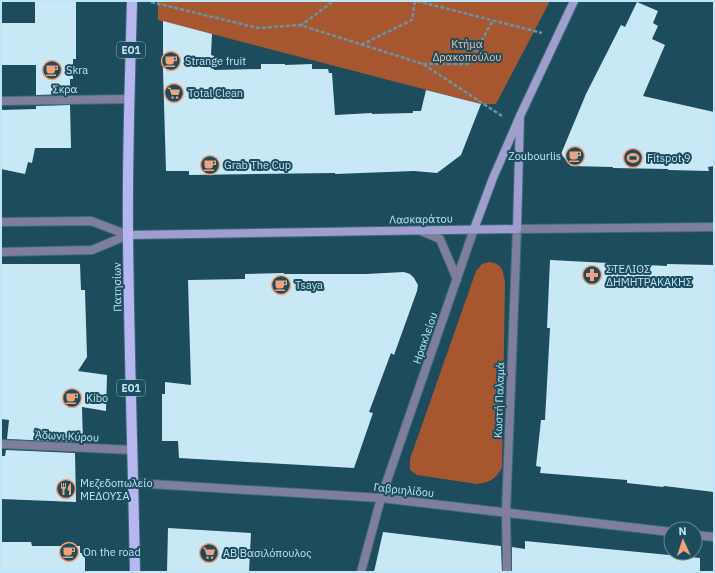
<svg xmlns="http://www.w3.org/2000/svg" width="715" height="573" font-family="'IBM Plex Sans',sans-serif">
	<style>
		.green { fill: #a65730 }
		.building { fill: #c8e8f6 }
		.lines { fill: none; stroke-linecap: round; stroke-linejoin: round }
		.pedestrian-casing { stroke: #3d6b7c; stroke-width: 10 }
		.minor-casing { stroke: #3d6b7c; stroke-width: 10 }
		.tertiary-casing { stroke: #3d6b7c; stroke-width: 10 }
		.secondary-casing { stroke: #3d6b7c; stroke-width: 10 }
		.primary-casing { stroke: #3d6b7c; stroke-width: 12 }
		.path { stroke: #6894a6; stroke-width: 2.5; stroke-dasharray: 4 2; stroke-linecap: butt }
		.pedestrian { stroke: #7f7f9c; stroke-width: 8 }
		.minor { stroke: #7f7f9c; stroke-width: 8 }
		.tertiary { stroke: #7f7f9c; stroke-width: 8 }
		.secondary { stroke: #9f9ecc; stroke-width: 8 }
		.primary { stroke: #b8b6f1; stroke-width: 10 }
		.labels { text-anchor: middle; stroke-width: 4; stroke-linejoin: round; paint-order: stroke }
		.shield { fill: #1d4c5d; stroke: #8eb8ca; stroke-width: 1 }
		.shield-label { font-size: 10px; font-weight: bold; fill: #bee6f8 }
		.park-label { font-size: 11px; fill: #f3bca3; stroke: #1d4c5d }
		.poi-label { font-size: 11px; fill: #bee6f8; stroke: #1d4c5d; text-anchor: start }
		.street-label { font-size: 11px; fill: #bee6f8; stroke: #1d4c5d }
	</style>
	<rect width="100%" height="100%" fill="#1d4c5d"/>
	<!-- green -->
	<g class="green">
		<path d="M158 1H550L496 104H481L158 20Z"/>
		<path d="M489 262C503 264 502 269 505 281L502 468C494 480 491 482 477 484L417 475 410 470V459L476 271 482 264Z"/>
	</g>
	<!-- building -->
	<g class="building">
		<path d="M35 1H76V59H73V79H70V94L36 95V65H1V23H35Z"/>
		<path d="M637 2 658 11 653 23 658 26 652 39 665 45 643 96 714 112V166L708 167 709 171 668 170V169L613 168V167L571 166 561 154 586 94 621 25 625 27Z"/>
		<path d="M163 21 212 34 211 55 214 56V70L261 69V64H285V65L312 64V69H328L329 73H332L335 115 372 113V114L413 113V111H421L426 90 481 104 461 155 437 173 414 171 335 174V173L189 175V171H166L163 70Z"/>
		<path d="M70 105 71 148H35L32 163 28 162 25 174 1 169V110L36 109V106Z"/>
		<path d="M550 260 667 266V264L714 265V492L664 486 663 487 627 483V480L540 473 541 467 536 466 541 420H545L550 328H547Z"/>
		<path d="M1 264H80L81 290H85L87 357 78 371 107 375 106 411 82 407 83 441H75V442L7 439 9 420 1 419Z"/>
		<path d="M404 272 410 274 414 278 418 285 417 291 394 355 391 353 369 412 373 413 354 468 179 458 178 441H162V394H165V382L191 385 188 280 245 279V274L284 273V274H366Z"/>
		<path d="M6 450 75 453 76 502 1 499V456H5Z"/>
		<path d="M168 528 251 533 249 572H167Z"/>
		<path d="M383 532 501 546 502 572H374Z"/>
		<path d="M525 541 700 558V572H512V547L525 549Z"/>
		<path d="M1 542H31L32 546H80V553H85V572H1Z"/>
	</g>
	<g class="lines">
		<!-- pedestrian casing -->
		<g class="pedestrian-casing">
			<path id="pedestrian" d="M1 444 133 450"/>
		</g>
		<!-- minor casing -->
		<g class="minor-casing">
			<g id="minor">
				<path d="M1 101 130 99"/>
				<path d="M134 483 381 498 671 532"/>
				<path d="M695 535 714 537"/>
				<path d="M361 572 381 498 474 229"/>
			</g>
		</g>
		<!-- tertiary casing -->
		<g class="tertiary-casing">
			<g id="tertiary">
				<path d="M1 222 91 221 128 235"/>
				<path d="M421 231 440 239 457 279"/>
				<path d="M1 252 92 250 128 235"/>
				<path d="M507 572 506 512 517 229 714 227"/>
			</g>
		</g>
		<!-- secondary casing -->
		<g class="secondary-casing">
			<g id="secondary">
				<path d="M474 229 493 178 520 116 574 1"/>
				<path d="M128 235 517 229 520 116"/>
			</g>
		</g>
		<!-- primary casing -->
		<g class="primary-casing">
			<path id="primary" d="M132 1C130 80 127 158 128 237 129 348 133 460 135 572"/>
		</g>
		<!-- path -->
		<g class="path">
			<path d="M417 1 542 33"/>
			<path d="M151 2 258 28 300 25 423 64 502 116"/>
			<path d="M300 26 331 3 330 1"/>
			<path d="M361 45 412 20 415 1"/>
			<path d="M423 64H469L493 20"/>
		</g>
		<!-- pedestrian -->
		<use href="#pedestrian" class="pedestrian"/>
		<!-- minor -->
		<use href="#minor" class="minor"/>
		<!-- tertiary -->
		<use href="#tertiary" class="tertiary"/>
		<!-- secondary -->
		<use href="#secondary" class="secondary"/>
		<!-- primary -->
		<use href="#primary" class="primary"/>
	</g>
	<!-- icons -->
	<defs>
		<g id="cafe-ring" transform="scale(1)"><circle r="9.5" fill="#1d4c5d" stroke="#f1a17c" stroke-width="1.5"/><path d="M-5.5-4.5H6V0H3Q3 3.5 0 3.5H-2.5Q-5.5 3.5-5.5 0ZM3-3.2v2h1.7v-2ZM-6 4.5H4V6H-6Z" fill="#f1a17c"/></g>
		<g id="supermarket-ring" transform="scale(1)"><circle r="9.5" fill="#1d4c5d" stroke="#f1a17c" stroke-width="1.5"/><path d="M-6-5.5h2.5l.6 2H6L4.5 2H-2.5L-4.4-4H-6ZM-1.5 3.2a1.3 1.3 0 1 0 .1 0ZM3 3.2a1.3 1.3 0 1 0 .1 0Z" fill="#f1a17c"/></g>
		<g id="stadium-ring" transform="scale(1)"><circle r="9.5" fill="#1d4c5d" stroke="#f1a17c" stroke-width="1.5"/><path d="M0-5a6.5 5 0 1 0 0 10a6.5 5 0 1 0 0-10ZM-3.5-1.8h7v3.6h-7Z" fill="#f1a17c"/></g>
		<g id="pharmacy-ring" transform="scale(1)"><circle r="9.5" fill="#1d4c5d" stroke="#f1a17c" stroke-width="1.5"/><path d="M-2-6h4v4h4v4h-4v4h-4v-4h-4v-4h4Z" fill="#f1a17c"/></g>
		<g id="restaurant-ring" transform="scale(1)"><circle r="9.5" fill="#1d4c5d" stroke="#f1a17c" stroke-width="1.5"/><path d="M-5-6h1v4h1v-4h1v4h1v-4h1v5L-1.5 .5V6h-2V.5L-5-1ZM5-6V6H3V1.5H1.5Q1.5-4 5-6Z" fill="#f1a17c"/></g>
	</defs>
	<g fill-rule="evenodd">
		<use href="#cafe-ring" x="171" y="61"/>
		<use href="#cafe-ring" x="52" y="70"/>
		<use href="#supermarket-ring" x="174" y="93"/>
		<use href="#cafe-ring" x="575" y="156"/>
		<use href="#stadium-ring" x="633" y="158"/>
		<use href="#cafe-ring" x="210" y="165"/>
		<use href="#pharmacy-ring" x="592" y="275"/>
		<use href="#cafe-ring" x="281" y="285"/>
		<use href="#cafe-ring" x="72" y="398"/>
		<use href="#restaurant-ring" x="66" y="489"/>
		<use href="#cafe-ring" x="69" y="552"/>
		<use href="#supermarket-ring" x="209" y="553"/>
	</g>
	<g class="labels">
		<!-- shield labels -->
		<g class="shield">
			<rect x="117" y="42" width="28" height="16" rx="3"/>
			<rect x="117" y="380" width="28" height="16" rx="3"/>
		</g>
		<g class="shield-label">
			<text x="131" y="54">ΕΟ1</text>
			<text x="131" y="392">ΕΟ1</text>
		</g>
		<!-- park labels -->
		<g class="park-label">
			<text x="467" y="48">Κτήμα<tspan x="467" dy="13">Δρακοπούλου</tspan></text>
		</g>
		<!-- poi labels -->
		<g class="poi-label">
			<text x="185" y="65">Strange fruit</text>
			<text x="66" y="74">Skra</text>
			<text x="188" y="97">Total Clean</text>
			<text x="561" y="160" text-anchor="end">Zoubourlis</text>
			<text x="647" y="162">Fitspot 9</text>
			<text x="224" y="169">Grab The Cup</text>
			<text x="606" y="273">ΣΤΕΛΙΟΣ<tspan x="606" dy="13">ΔΗΜΗΤΡΑΚΑΚΗΣ</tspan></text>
			<text x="295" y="289">Tsaya</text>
			<text x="86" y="402">Kibo</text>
			<text x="80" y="487">Μεζεδοπωλείο<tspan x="80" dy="13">ΜΕΔΟΥΣΑ</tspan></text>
			<text x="83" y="556">On the road</text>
			<text x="223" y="557">ΑΒ Βασιλόπουλος</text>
		</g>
		<!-- street labels -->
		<g class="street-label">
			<text transform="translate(65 89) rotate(-1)" y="4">Σκρα</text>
			<text transform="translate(421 219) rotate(-1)" y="4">Λασκαράτου</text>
			<text transform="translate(117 287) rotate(-91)" y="4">Πατησίων</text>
			<text transform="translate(425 338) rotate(-71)" y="4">Ηρακλείου</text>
			<text transform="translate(499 400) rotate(-88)" y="4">Κωστή Παλαμά</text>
			<text transform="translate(67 436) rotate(3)" y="4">Άδωνι Κύρου</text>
			<text transform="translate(404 490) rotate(6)" y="4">Γαβριηλίδου</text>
		</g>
	</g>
	<!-- border -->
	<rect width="715" height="573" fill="none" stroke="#bee6f8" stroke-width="4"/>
	<!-- north arrow -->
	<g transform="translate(683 541) rotate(357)"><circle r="19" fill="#1d4c5d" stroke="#5d8a9b"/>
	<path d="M0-3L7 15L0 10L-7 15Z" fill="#f1a17c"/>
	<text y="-6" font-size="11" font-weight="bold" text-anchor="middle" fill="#bee6f8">N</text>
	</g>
</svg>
